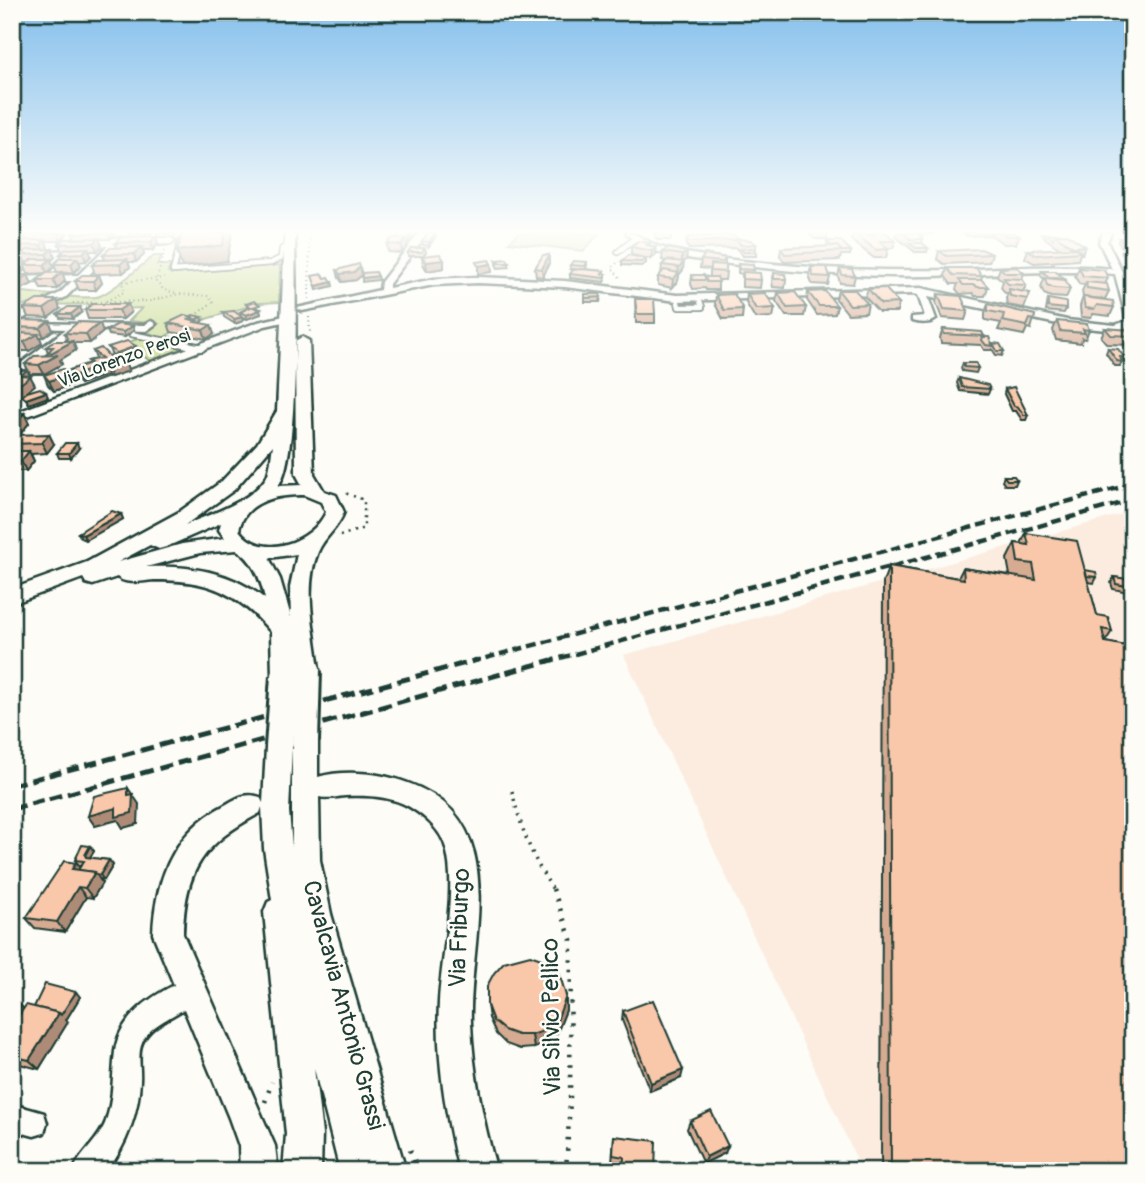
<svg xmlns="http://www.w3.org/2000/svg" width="1145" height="1183" font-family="Pangolin,sans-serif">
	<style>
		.built { fill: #fcece0 }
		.green { fill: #c6d98e; stroke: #728b61; stroke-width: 2 }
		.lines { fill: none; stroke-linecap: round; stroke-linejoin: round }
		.lane-far1-casing { stroke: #1f3d34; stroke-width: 8 }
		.lane-casing { stroke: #1f3d34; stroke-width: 10 }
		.street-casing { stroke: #1f3d34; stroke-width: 5 }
		.secondary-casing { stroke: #1f3d34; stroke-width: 5 }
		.path-far3 { stroke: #1f3d34; stroke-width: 2; stroke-dasharray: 1 3.5; stroke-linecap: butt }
		.path-far2 { stroke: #1f3d34; stroke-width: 2.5; stroke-dasharray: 2 5; stroke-linecap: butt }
		.path-far1 { stroke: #1f3d34; stroke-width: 3.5; stroke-dasharray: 2 6; stroke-linecap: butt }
		.path { stroke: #1f3d34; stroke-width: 4.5; stroke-dasharray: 2.5 8; stroke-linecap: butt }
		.lane-far1 { stroke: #fdfcf7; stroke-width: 4.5 }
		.lane { stroke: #fdfcf7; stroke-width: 6 }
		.street { fill: #fdfcf7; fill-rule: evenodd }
		.secondary { fill: #fdfcf7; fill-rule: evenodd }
		.rail-far1 { stroke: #1f3d34; stroke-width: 4.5; stroke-dasharray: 10 5; stroke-linecap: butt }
		.rail { stroke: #1f3d34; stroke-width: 5; stroke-dasharray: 13 6; stroke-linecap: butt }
		.secondary-bridge-casing { stroke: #1f3d34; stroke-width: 32; stroke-linecap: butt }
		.secondary-bridge { stroke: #fdfcf7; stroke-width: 26 }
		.wall { fill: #d6ab92; stroke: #1f3d34; stroke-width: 2 }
		.shaded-wall { fill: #ae8b77; stroke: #1f3d34; stroke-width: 2 }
		.building { fill: #f9c7aa; stroke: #1f3d34; stroke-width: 2 }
		.labels { text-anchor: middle; stroke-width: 5; stroke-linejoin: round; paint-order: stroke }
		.far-street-label { font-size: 18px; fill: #1f3d34; stroke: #fdfcf7 }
		.near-street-label { font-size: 24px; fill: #1f3d34; stroke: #fdfcf7 }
	</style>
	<rect width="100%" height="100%" fill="#fdfcf7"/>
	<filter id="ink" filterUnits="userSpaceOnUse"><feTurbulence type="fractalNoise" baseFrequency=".0143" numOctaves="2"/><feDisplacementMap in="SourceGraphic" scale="14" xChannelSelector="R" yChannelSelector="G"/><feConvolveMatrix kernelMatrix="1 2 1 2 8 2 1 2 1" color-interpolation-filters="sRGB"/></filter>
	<g filter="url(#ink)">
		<!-- built -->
		<path class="built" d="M1133 511V1171H862L624 655Z"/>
		<!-- green -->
		<g class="green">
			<path d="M519 233H600L583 251 509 242Z"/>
			<path d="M154 256H162L157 265H170L168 272 173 274 280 265 279 302 260 303 206 319 196 318 166 336 201 344 153 363 126 343 152 334 141 329 150 330 158 324 129 321 142 308 119 309 122 304 12 305V291C29 292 90 301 100 296 119 287 137 268 154 256Z"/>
		</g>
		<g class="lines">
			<!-- lane-far1 casing -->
			<g class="lane-far1-casing">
				<g id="lane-far1">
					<path d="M193 233 181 241 173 271 271 263 281 258 282 249 290 244"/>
					<path d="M618 252 634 239"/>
					<path d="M677 298 679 307H702L699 298"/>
					<path d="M131 334 177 343"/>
				</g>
			</g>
			<!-- lane casing -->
			<g class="lane-casing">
				<path id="lane" d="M169 341 202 348"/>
			</g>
			<!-- street casing -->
			<g class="street-casing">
				<g id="street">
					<path d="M419 233 427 234 389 284V288L434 279 478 277 565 281 677 295 921 288 1067 320 1115 325 1127 321 1115 274C1052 269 990 275 928 276 857 277 786 272 715 262 684 257 649 256 626 233 640 233 650 245 664 248 707 259 753 262 797 266 848 270 900 271 952 270 1005 268 1058 264 1112 269L1099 242 1103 233H1111L1107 242C1122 270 1133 292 1133 325L1116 331 1067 326 928 297 936 319C931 324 919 323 912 321V317L925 316 918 295 912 294 677 301 565 287 478 283 434 285 302 311 297 308 380 290 381 282Z"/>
					<path d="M118 238H171L175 241 171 244 118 246 66 297 12 324V317L60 293 72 281 19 282 14 279 16 277 78 275 108 246 12 250V244Z"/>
					<path d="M288 315 293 318 292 320 265 326 12 422V414L258 322Z"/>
					<path d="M151 321 156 324 146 331 78 329 12 379V370L66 329 29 328 25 327V323L144 325Z"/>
					<path d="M190 978 199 981 202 990C192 1014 153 1017 142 1043 137 1054 141 1069 140 1080 139 1112 126 1146 107 1171H73C81 1152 99 1141 106 1121 114 1098 112 1075 115 1051 120 1014 158 991 190 978Z"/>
					<path d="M12 1104 44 1113 47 1123 44 1133 34 1136 12 1130Z"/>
				</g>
			</g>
			<!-- secondary casing -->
			<g class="secondary-casing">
				<g id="secondary">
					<path d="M285 233H295C295 277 301 459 278 486L302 485 296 474 295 341 302 337 309 341 314 474 324 491 336 495 344 512C338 529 324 537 318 552 303 588 315 632 319 670L315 676 307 679 299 676 296 670 292 682 284 685 276 682 272 676 271 632C236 591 208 580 154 580 142 581 126 585 117 577L93 585 86 583 83 578 12 604V589L87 562 179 512 221 482 257 444 277 411ZM273 445C271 455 271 470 266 478 249 503 212 513 185 525L234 490ZM304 495 321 502 326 512C312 543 261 561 239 530 245 500 278 495 304 495ZM221 523 219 530 225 538 182 544 118 562 150 545 159 549 166 547ZM237 550C254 560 261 580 265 599 231 571 189 565 146 567L200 553ZM297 554 290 587 291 617 280 579 269 558Z"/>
					<path d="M305 732 314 735 318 742V777C345 769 382 773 408 783 515 821 468 938 471 1023 473 1073 483 1122 497 1171H459C446 1116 436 1059 439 1002 441 957 458 890 446 848 441 830 424 815 408 806 390 796 365 795 345 796 336 797 327 799 319 797L320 860 331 914 406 1171H340L314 1068 322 1134 321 1171H283L286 1134 264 912 268 902 272 900 264 849 262 807 260 813C203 844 185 869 183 934L275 1146 278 1171H240L239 1146 229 1118 153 934C155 879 174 831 225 805 237 798 246 792 260 797L263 803 266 747 270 740 279 737 288 740 292 747 289 811 292 847V742L296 735Z"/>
				</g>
			</g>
			<!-- path-far3 -->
			<g class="path-far3">
				<path d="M165 251 156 282 164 290 176 293"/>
				<path d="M617 263 612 268 621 279"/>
				<path d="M309 299 310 233"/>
				<path d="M12 301 23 302"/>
				<path d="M106 301 124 292 122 282 164 278"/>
				<path d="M73 303 150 301 179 294 209 296 213 302 194 316"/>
				<path d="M309 317 310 332"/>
			</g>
			<!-- path-far2 -->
			<path class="path-far2" d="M340 536 364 528V500L345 493"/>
			<!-- path-far1 -->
			<path class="path-far1" d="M512 791C521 828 532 859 554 891"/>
			<!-- path -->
			<g class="path">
				<path d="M553 889 571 939 570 1100 566 1171"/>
				<path d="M265 1102 272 1082"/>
				<path d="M410 1150 418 1171"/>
			</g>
			<!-- lane-far1 -->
			<use href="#lane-far1" class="lane-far1"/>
			<!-- lane -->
			<use href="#lane" class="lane"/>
			<!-- street -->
			<use href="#street" class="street"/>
			<!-- secondary -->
			<use href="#secondary" class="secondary"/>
			<!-- rail-far1 -->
			<g class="rail-far1">
				<path d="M471 662 1133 484"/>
				<path d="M546 662 1133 500"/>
			</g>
			<!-- rail -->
			<g class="rail">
				<path d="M12 785 477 660"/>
				<path d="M12 809 552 660"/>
			</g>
			<!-- secondary-bridge casing -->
			<g class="secondary-bridge-casing">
				<g id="secondary-bridge">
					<path d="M305 742 307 670"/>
					<path d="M279 747 284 676"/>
				</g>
			</g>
			<!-- secondary-bridge -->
			<use href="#secondary-bridge" class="secondary-bridge"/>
		</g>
		<!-- wall -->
		<g class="wall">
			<path d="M67 233V234L61 241H46L48 248 47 249H52L55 257 51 261 54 267 48 273 57 272 54 264 62 258 60 254 62 252 59 244 75 239 72 233H115L110 239H99L102 246 97 251H89L91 256 86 261 79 262 81 266 74 272 62 273 65 281 57 289H41L37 280 47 273 28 274 26 269 21 273H12V264H26L27 263H26L22 255 23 254H15L17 260 12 262V244L27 241 24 234Z"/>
			<path d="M129 233H152L149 236H156L158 244 153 250H143L144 255 136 262H128L130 267 123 273 95 274 92 265 105 259 103 255 117 248 115 243 130 237Z"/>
			<path d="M157 233H178L173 237H158Z"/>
			<path d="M411 233 412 236 407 243V247L402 253 388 252 387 244 396 239Z"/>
			<path d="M435 233 436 236 429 246 423 245 422 241Z"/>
			<path d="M654 233H671V240H657Z"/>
			<path d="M808 233H828L827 239H815Z"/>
			<path d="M853 233 871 235V233L895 241 893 248 888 249 886 258H874L851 240Z"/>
			<path d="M896 233H933V234L919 235 923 239 922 243 928 248 927 252H915L895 236Z"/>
			<path d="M963 233H1015L1019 236 1016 244H1004L991 235 967 236Z"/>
			<path d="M1040 233 1067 234 1082 254H1080L1078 260 1034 263 1025 258 1028 250 1060 249 1045 238 1046 236H1044Z"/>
			<path d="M687 237 737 239 756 244V256H743L736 248 689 249 686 245Z"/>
			<path d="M1119 238 1133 239V267L1129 266 1126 262 1128 257H1125L1121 252 1124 246H1121L1118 242Z"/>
			<path d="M827 241 851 251 850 255H841L840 260 784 262 780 256 781 248 828 247 827 245Z"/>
			<path d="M650 243V246L656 255 651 259 631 255V247Z"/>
			<path d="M425 248 426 252 423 256 444 260V268L427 271 423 264 422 256H408V252Z"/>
			<path d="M939 251 992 254 989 262 944 264 937 259Z"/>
			<path d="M663 252H687L686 260 683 262V270L679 275 678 281 672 288 658 285V277L661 274 662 265 666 261 662 260Z"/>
			<path d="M549 255V263L543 277 536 276 535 268Z"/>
			<path d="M725 258V265L726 272 725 280H718V290H706L705 288 693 289 691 284 692 275 710 277V269L700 268 701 260Z"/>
			<path d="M646 259V263L642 266 622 265V261Z"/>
			<path d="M496 260 509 263V267L498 268 496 264Z"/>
			<path d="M587 262V266L585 269 604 271V274H606V278L604 282 570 278V274L574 269H570V265Z"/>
			<path d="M738 264 754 270 753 273 761 280 760 288 742 287V274L738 273Z"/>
			<path d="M811 267 830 277 828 285 812 284 809 275Z"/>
			<path d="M840 268 855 276 853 284 840 283 838 276Z"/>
			<path d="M947 268 982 276 981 280 988 287 985 296H975L973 293 960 294 956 289 958 284H951L945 276Z"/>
			<path d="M1000 268 1024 273 1022 279 1026 285 1023 292 1030 293 1024 308 1007 305 1006 298 1008 293H1005L1001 287 1003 281 997 276Z"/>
			<path d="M1079 268 1108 278 1105 284 1109 291 1105 299 1083 297 1082 291 1085 285 1079 284 1075 276Z"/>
			<path d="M337 270 362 275 356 280 342 282 339 278Z"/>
			<path d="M1042 271 1065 279V280L1070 289 1066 298 1051 297 1044 294 1041 287 1044 279 1040 275Z"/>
			<path d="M774 273 786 279 785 288 773 287 772 282Z"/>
			<path d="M12 275H28L32 284 20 290H12Z"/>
			<path d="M99 275 102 283 96 290H79L75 281Z"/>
			<path d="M868 289 899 303 897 312H879L865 297Z"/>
			<path d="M838 290 868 304 866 313 848 314 836 299Z"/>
			<path d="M808 292 837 306 835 314 817 315 807 300Z"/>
			<path d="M778 293 806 307 804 316H786L776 301Z"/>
			<path d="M747 294 775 308 773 317 755 318 746 303Z"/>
			<path d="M938 294 968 311 965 320 942 318 936 303Z"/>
			<path d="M716 295 743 309 742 318 723 319 715 304Z"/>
			<path d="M601 297 600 302H585V298Z"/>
			<path d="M1083 297 1114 307 1110 316 1093 314 1091 318 1081 317 1080 306Z"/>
			<path d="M635 299 655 314V323H636Z"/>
			<path d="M1048 299 1066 309 1064 313 1046 311Z"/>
			<path d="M92 304 131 312 123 319H88L85 310Z"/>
			<path d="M246 304 261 309 259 310 261 314 247 319 242 317 243 321 235 324 224 317 223 312 241 316 240 312 248 308Z"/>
			<path d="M988 304 1035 315 1031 329 1027 328 1024 335 998 330 1001 323 985 320V313Z"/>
			<path d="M80 307 82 312 73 319 60 318 58 314Z"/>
			<path d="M24 308 60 309 48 318 28 317Z"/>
			<path d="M23 320 53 330 44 337H40L42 343 29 351H14L18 360 12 364V334L17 335 13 327Z"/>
			<path d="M203 321 200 323 214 334 206 339 171 332 168 323Z"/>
			<path d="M1057 321 1089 330 1085 339 1082 338 1081 343 1056 340 1053 330Z"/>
			<path d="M133 326 134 330 125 337 109 335 107 330Z"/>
			<path d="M1105 328 1133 333V341L1131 345 1107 344 1101 337Z"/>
			<path d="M943 329 984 336 983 337 993 345 1004 351 1002 356 996 355 992 349V350H984L981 345 941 343 940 338Z"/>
			<path d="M103 332 90 343H73L76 350 60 360 62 364 44 374H30L25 364 49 355 46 347 68 341 65 333Z"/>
			<path d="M136 346 139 356 124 361 129 371 111 377 107 375 80 384 74 379 70 370 89 363 88 361 96 359 93 351 109 356 112 355 108 347Z"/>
			<path d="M1108 348 1124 357 1120 366H1115L1106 353Z"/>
			<path d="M963 363 978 368 976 373 962 371 961 368Z"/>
			<path d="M70 374 74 384 54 391 48 385 44 375Z"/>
			<path d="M959 378 990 389 988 394 960 391 957 383Z"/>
			<path d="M1005 389 1028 415 1026 420H1022L1016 411H1012L1004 394Z"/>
			<path d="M24 413 29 423 19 435 54 444 47 453 31 454 34 461 26 471H12V416Z"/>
			<path d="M79 448 71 458H59L57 453Z"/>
			<path d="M1004 476 1017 480 1015 485H1005L1002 481Z"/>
			<path d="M121 514 123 519 86 540 81 538 78 533Z"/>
			<path d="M1026 533 1097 577 1094 583 1088 582 1097 615 1112 631 1105 642 1130 647 1128 642 1133 635V1171H881L883 582 889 566 958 578 963 568 1010 575 1007 559 1015 543 1021 544Z"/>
			<path d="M1114 577 1133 580V593L1113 589 1111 583Z"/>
			<path d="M90 846 94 851 90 858 109 860 113 865 104 880 100 879 102 883 93 898 86 897 65 932 35 928 26 918 79 868 81 865H79L75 860Z"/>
			<path d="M76 992 80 997 66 1020 68 1022 39 1069 12 1062V1001L16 1002 24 1009 34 1007Z"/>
			<path d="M566 996V1010L557 1033 547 1043 534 1048 520 1049 506 1044 496 1034 489 1018 487 1005Z"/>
			<path d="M623 1011 681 1078 650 1091 622 1020Z"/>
			<path d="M690 1121 725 1153 703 1164 687 1129Z"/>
			<path d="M614 1136 655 1171H623V1164L612 1163Z"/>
		</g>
		<!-- shaded-wall -->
		<g class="shaded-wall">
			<path d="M58 233H67V234L61 241Z"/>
			<path d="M108 233H115L110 239Z"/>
			<path d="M225 233H232V234L227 261 182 267 177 251Z"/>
			<path d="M411 233 412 236 407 243V247L402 253 401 245Z"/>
			<path d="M435 233 436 236 429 246V242Z"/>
			<path d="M156 236 158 244 153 250 151 242Z"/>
			<path d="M99 238 102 246 97 251 94 243Z"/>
			<path d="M45 240 48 248 44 253 41 245Z"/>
			<path d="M1085 246 1082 254H1080L1081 252 1073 247Z"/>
			<path d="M142 247 144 255 136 262 134 254Z"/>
			<path d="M656 247V255L651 259 652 251Z"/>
			<path d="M88 248 91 256 86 261 83 253Z"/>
			<path d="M52 249 55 257 51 261 54 267 47 273 44 265 49 260 46 254Z"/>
			<path d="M12 252H14L17 260 12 262Z"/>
			<path d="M687 252 686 260 682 263V255Z"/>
			<path d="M549 255V263L543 277 542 269Z"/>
			<path d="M77 258 81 266 74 272 71 264Z"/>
			<path d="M127 259 130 267 123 273 120 264Z"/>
			<path d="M444 260V268L427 271 426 262Z"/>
			<path d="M684 262 683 270 679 275 678 281 672 288 673 279 678 273 679 267Z"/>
			<path d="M25 263V265L26 269 21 273 19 269Z"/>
			<path d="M491 264 492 272 478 274V266Z"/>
			<path d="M360 267 362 275 356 280 342 282 340 274Z"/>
			<path d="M62 272 65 281 57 289 53 280Z"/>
			<path d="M28 275 32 284 20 290 16 282Z"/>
			<path d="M99 275 102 283 96 290 93 281Z"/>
			<path d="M378 276 379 280 362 282V278Z"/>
			<path d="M332 282 333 286 317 290 316 286Z"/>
			<path d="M57 300 60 309 48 318 44 309Z"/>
			<path d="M128 304 131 312 123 319 119 310Z"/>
			<path d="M80 307 82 312 73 319 71 314Z"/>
			<path d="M260 310 261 314 247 319 246 315Z"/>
			<path d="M193 317H202L203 321 198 324 189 319Z"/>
			<path d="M242 317 243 321 235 324 234 319Z"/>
			<path d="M49 321 53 330 44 337 40 328Z"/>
			<path d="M100 323 103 332 90 343 86 334Z"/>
			<path d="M211 325 214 334 206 339 203 330Z"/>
			<path d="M133 326 134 330 125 337 123 332Z"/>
			<path d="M38 334 42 343 29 351 24 342Z"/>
			<path d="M73 341 76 350 60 360 62 364 44 374 39 365 53 357 51 353Z"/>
			<path d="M136 346 139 356 121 362 117 353Z"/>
			<path d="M12 351H13L18 360 12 364Z"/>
			<path d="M125 362 129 371 111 377 107 368Z"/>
			<path d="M103 365 107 375 80 384 76 375Z"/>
			<path d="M27 370 35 385 15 401 12 394V390L21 375Z"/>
			<path d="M70 374 74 384 54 391 49 381Z"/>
			<path d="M46 392 48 397 29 404 26 399Z"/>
			<path d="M24 413 29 423 13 443 12 427Z"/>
			<path d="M49 434 54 444 47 453 40 439Z"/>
			<path d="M77 443 79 448 71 458 69 453Z"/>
			<path d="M29 451 34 461 26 471 21 461Z"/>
			<path d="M121 514 123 519 86 540 83 535Z"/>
			<path d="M128 788 139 804 138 824 123 828 118 820 95 826 88 816 128 795Z"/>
			<path d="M90 846 94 851 88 860 85 855Z"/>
			<path d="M109 860 113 865 104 880 100 875Z"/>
			<path d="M76 863 83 872 72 869Z"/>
			<path d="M95 872 102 883 93 898 85 888Z"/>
			<path d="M78 887 86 897 65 932 57 922Z"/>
			<path d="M76 992 80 997 66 1020 68 1022 39 1069 29 1060 59 1013Z"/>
			<path d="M566 996V1010L557 1033 547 1043 534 1048 532 1035Z"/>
			<path d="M16 1002 26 1011 12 1032V1008Z"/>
			<path d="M683 1070 681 1078 650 1091 651 1083Z"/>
			<path d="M728 1146 725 1153 703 1164 706 1157Z"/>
		</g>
		<!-- building -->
		<g class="building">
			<path d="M192 233H225L223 245 177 251 182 234Z"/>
			<path d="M400 233H411L405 241 406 239H396Z"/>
			<path d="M428 233H435L429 242 422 241Z"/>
			<path d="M854 233 874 236 872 233H887L895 241H880L888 249 876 250Z"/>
			<path d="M903 233H917L923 239H910Z"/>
			<path d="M1002 233H1015L1019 236H1006Z"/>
			<path d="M1047 234H1057L1058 235H1055L1053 239Z"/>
			<path d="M1067 234 1085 246 1073 247 1055 235Z"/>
			<path d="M728 235H734L737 239 751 240 756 244 741 245 737 240 689 242 687 237Z"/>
			<path d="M156 236 151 242 115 243 121 237Z"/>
			<path d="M99 238 94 243 59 244 64 239Z"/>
			<path d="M392 238 406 239 401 245 387 244Z"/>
			<path d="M1119 238 1133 239V243L1122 242Z"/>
			<path d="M45 240 41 245 12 246V244L15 241Z"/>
			<path d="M638 241 650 243 647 245 656 247 652 251 631 247Z"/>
			<path d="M827 241H841L851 251H841L837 246H832Z"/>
			<path d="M909 243H922L928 248H916Z"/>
			<path d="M1125 244H1133V249H1128Z"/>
			<path d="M837 246 842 251 785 254 781 248Z"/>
			<path d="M142 247 134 254 103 255 110 248Z"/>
			<path d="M88 248 83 253 60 254 66 249Z"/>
			<path d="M411 248H425L422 252H408Z"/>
			<path d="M667 248 687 252 682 255 663 252Z"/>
			<path d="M753 248 756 252H744L740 249Z"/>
			<path d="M1075 248 1081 252 1037 255 1028 250Z"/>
			<path d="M52 249 46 254 22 255 27 250Z"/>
			<path d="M981 249 992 254 947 256 939 251Z"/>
			<path d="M440 254 444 260 426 262 422 256Z"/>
			<path d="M705 254 725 258 723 262 701 260Z"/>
			<path d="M543 255H549L542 269 535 268Z"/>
			<path d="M629 255 646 259 642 262 622 261Z"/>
			<path d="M60 258H77L71 264H54Z"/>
			<path d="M32 259H51L44 265H25Z"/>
			<path d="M127 259 120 264 92 265 98 260Z"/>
			<path d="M507 259 509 263H498L496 260Z"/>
			<path d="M489 260 491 264 478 266 476 262Z"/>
			<path d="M667 260 684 262 679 267 662 265Z"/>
			<path d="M573 261 587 262 585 266 570 265Z"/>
			<path d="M25 263 19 269H12V264Z"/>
			<path d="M359 264 360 267 354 272 340 274 337 270Z"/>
			<path d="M711 264 726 265V272L711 271Z"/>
			<path d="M738 264 753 265 754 270 739 269Z"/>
			<path d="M811 267H827L830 277 813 276Z"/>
			<path d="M1017 267 1024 273H1006L1000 268Z"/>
			<path d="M840 268 852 269 855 276 842 275Z"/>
			<path d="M947 268H976L982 276 953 275Z"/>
			<path d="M1079 268 1104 270 1108 278 1083 276Z"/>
			<path d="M581 269 604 271 602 274H606L604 278 570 274 573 270Z"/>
			<path d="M664 270 679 273 673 279 658 277Z"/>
			<path d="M1042 271H1055L1065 279 1049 277Z"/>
			<path d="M62 272 53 280H37L47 273Z"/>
			<path d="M376 272 378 276 362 278V273Z"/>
			<path d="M743 272 760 273 761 280 743 279Z"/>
			<path d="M774 273 785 274 786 279H774Z"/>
			<path d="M322 274 325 278 329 277 332 282 316 286 312 276Z"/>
			<path d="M12 275H28L16 282H12Z"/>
			<path d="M82 275H99L93 281H75Z"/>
			<path d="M692 275H704L706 280H693Z"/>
			<path d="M705 277H717L719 282H707Z"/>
			<path d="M1004 278 1022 279 1026 285 1008 284Z"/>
			<path d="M1045 278 1065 280 1070 289 1054 288 1047 285Z"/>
			<path d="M959 280H982L988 287H977L975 285H963Z"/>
			<path d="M1086 282 1107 284 1109 291 1087 288Z"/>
			<path d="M885 288 899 303 881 304 868 289Z"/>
			<path d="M1009 289 1030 293 1027 299 1010 296Z"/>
			<path d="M838 290H855L868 304 850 305Z"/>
			<path d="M825 291 837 306H819L808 292Z"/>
			<path d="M795 292 806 307 787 308 778 293Z"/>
			<path d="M765 293 775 308 756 309 747 294Z"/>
			<path d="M585 294H600L601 297 585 298Z"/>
			<path d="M734 294 743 309 724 310 716 295Z"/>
			<path d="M938 294 961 296 968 311 944 309Z"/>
			<path d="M1083 297 1113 301 1114 307 1097 305 1094 309 1085 308Z"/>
			<path d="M635 299H654L655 314H637Z"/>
			<path d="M1048 299 1066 302V309L1048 307Z"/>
			<path d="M37 300H57L44 309 24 308Z"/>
			<path d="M254 301 260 305 253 307 260 310 246 315 240 312 251 307 246 304Z"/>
			<path d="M92 304H128L119 310H85Z"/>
			<path d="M988 304 1035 315 1034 320 1030 319 1027 326 1002 321 1004 314 988 311Z"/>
			<path d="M68 307H80L71 314H58Z"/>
			<path d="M234 311 242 317 234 319 223 312Z"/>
			<path d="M185 315 193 317 189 319 197 321 195 322 211 325 203 330 168 323Z"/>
			<path d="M193 315 202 317 194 320 193 317 191 316Z"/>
			<path d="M23 320 49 321 40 328 13 327Z"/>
			<path d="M1057 321 1087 324 1089 330 1083 329 1085 333 1060 331Z"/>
			<path d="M78 322 100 323 86 334 65 333Z"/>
			<path d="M118 324 133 326 123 332 107 330Z"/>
			<path d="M1105 328 1131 330 1133 333V336L1111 335Z"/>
			<path d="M943 329 982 332 984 336 944 334Z"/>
			<path d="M20 333 38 334 24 342H12V338Z"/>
			<path d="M983 337H989L993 346 986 345 982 340Z"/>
			<path d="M54 341H73L51 353 49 351 53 347H46Z"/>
			<path d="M127 341 136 346 117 353 108 347Z"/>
			<path d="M993 343 1000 344 1004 351H997Z"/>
			<path d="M101 348 109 356 115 354 125 362 107 368 103 365 76 375 70 370 91 363 88 361 102 358 93 351Z"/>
			<path d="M1108 348 1118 349 1124 357H1120L1122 362 1117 361Z"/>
			<path d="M58 355 39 365 25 364 34 356Z"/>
			<path d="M963 363H976L978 368 964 367Z"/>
			<path d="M63 369 70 374 49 381 44 375Z"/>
			<path d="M15 370H27L21 375 31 376 12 390V379L13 378H12V372Z"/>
			<path d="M959 378 988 385 990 389 962 387Z"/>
			<path d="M1014 387 1028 415H1024L1018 407 1014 406 1005 389Z"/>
			<path d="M40 388 46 392 26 399 22 396 27 392Z"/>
			<path d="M24 413 12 427V416Z"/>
			<path d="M49 434 42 443 12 444V435Z"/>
			<path d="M65 443H77L69 453H57Z"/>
			<path d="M12 451H29L21 461H12Z"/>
			<path d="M1004 476H1014L1017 480H1007Z"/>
			<path d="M112 511 121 514 83 535 78 533Z"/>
			<path d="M1026 533 1077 541 1097 615 1108 617 1112 631 1102 629 1105 642 1131 647 1133 652V1171H891L889 566 964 579 963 568 1036 580 1033 564 1018 562 1015 543 1029 545Z"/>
			<path d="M1085 570 1096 572 1097 577 1087 576Z"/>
			<path d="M1114 577 1133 580V587L1116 584Z"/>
			<path d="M128 788V795L133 794 132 813 116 817V808L88 816 94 796Z"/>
			<path d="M82 845 90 846 85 855 86 857 109 860 100 875 96 874 95 872 78 870 84 861 75 860Z"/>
			<path d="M64 861 76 863 72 869 95 872 85 888 78 887 57 922 26 918Z"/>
			<path d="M530 955 550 962 559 972 566 996 557 1020 546 1030 532 1035H518L504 1030 493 1021 487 1005V986L494 973 504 962Z"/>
			<path d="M45 984 76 992 61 1015 59 1013 34 1007Z"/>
			<path d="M653 1000 683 1070 651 1083 623 1011Z"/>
			<path d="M26 1005 59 1013 29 1060 12 1056V1026Z"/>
			<path d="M711 1111 728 1146 706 1157 690 1121Z"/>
			<path d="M614 1136 656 1141 655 1171H623L624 1157 613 1155Z"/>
		</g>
	</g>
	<!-- sky -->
	<linearGradient id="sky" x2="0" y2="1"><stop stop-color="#84bfec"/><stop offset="0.58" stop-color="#fefefb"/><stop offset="1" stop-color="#fefefb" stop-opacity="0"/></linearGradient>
	<rect width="1145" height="399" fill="url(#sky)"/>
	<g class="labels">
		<!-- far-street labels -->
		<g class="far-street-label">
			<text transform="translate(124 358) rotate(-20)" y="6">Via Lorenzo Perosi</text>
		</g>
		<!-- near-street labels -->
		<g class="near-street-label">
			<text transform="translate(459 928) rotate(-88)" y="8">Via Friburgo</text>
			<text transform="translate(344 1005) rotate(75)" y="8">Cavalcavia Antonio Grassi</text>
			<text transform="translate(551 1017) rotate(-91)" y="8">Via Silvio Pellico</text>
		</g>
	</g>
	<!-- margin -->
	<rect width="1145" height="1183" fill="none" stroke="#fdfcf7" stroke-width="42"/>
	<rect x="21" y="21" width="1103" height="1141" fill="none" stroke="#1f3d34" stroke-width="2.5" filter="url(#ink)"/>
</svg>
